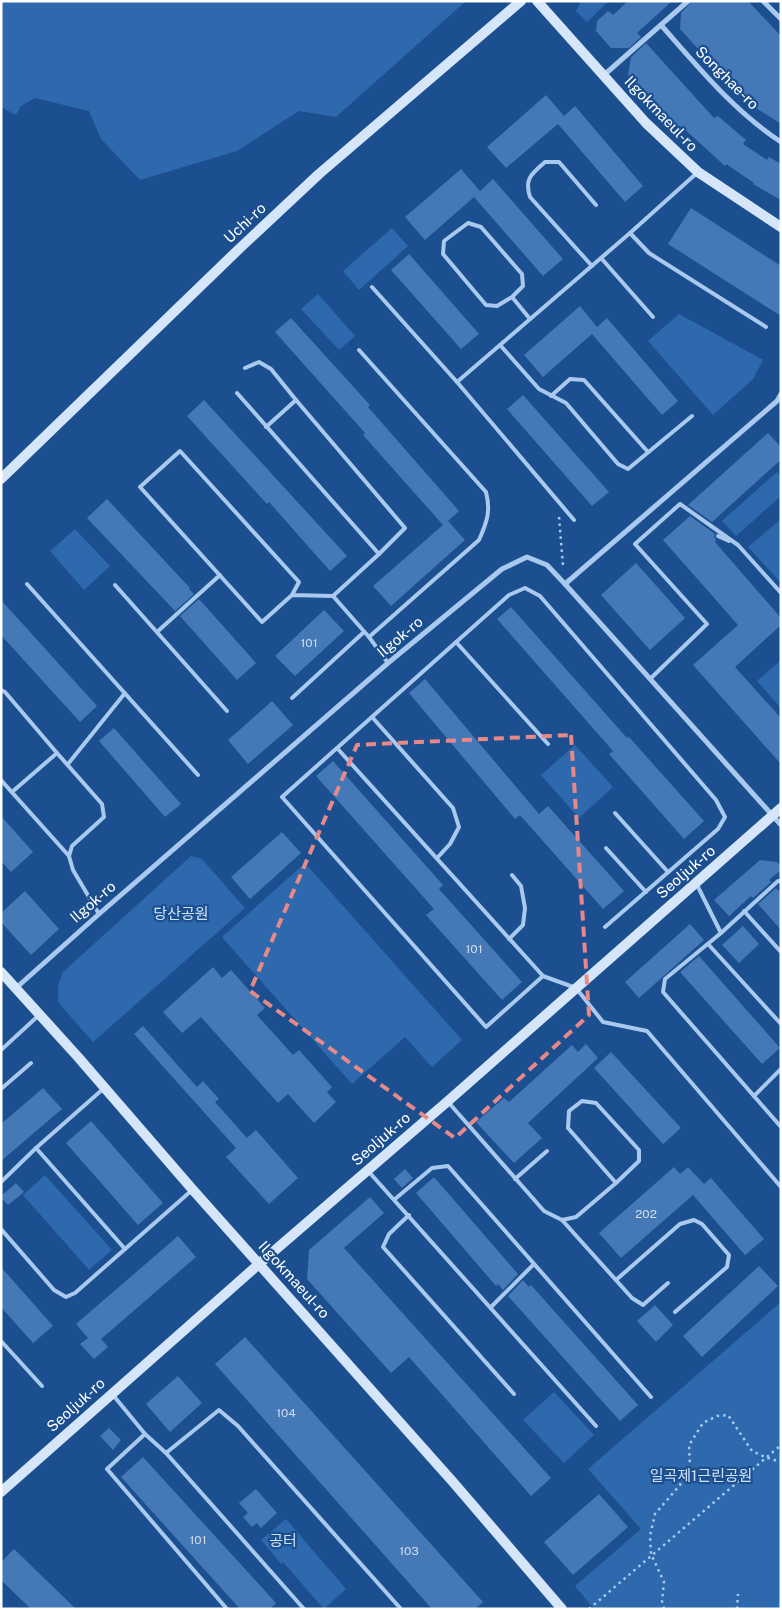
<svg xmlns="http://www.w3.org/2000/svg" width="782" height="1610" font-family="'Public Sans','Noto Sans KR',sans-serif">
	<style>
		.green { fill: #2e69ad }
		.building { fill: #4478b7 }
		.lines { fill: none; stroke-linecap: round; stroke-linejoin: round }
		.path { stroke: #a9c9ee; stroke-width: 2.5; stroke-dasharray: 2.5 4; stroke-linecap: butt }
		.lane { stroke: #a9c9ee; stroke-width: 4 }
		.street { stroke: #a9c9ee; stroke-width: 5 }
		.secondary { stroke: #d6e6fa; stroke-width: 10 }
		.marked { fill: none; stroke: #e88989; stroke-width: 4; stroke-dasharray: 10 6; stroke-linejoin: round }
		.labels { text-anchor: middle; stroke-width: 4.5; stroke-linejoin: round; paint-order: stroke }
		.number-label { font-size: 12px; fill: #d0dded }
		.street-label { font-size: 15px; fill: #fff; stroke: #1b4f8f }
		.park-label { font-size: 15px; fill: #cfe3fa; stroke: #1b4f8f }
	</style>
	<rect width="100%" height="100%" fill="#1b4f8f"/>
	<!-- green -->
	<g class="green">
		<path d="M1 1H466L336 117 299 111 237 151 140 180 101 139 89 111 35 98 21 106 16 115 1 107Z"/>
		<path d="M581 1H609L587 22 576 11Z"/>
		<path d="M392 228 408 246 359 290 343 271Z"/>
		<path d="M318 294 355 336 339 350 301 309Z"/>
		<path d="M679 314 763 360 753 379 713 415 648 341Z"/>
		<path d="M777 472 781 477V496L736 536 722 521Z"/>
		<path d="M781 519V583L748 547Z"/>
		<path d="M75 529 110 566 84 590 50 551Z"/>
		<path d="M781 660V708L757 681Z"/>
		<path d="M575 745 613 787 579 818 541 775Z"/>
		<path d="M191 856 202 859 245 908 93 1042 58 1002V986L63 972Z"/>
		<path d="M305 863 462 1040 432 1067 405 1037 352 1084 222 937Z"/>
		<path d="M45 1175 112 1250 89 1270 23 1195Z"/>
		<path d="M781 1302V1609H594L575 1586 641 1529 588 1469Z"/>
		<path d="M554 1392 594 1435 564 1463 523 1420Z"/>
		<path d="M286 1519 346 1589 324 1609 283 1562 281 1564 261 1540Z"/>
	</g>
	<!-- building -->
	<g class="building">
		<path d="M628 1H672L637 33 641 37 629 48H611L596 31 597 21 608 11 613 15Z"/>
		<path d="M692 1H748L781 36V124L756 108 733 85 732 86 680 29 681 13Z"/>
		<path d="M646 43 714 118 718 116 746 140 743 144 767 160 769 157 781 164V200L753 184 754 183 726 164 725 166 681 126 680 128 643 88 641 89 628 75 631 57Z"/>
		<path d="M546 95 564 116 575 106 643 186 625 202 558 124 506 168 487 147Z"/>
		<path d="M461 169 480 191 493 179 563 259 543 276 474 197 425 240 405 217Z"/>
		<path d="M691 208 781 266V316L668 244Z"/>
		<path d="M409 254 479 334 461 349 391 270Z"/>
		<path d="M580 306 597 327 607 318 678 401 662 415 592 334 543 377 524 355Z"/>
		<path d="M291 318 370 405 368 407 459 511 448 521 465 540 391 606 373 586 443 525 363 435 365 433 275 332Z"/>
		<path d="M523 395 609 492 592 506 507 409Z"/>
		<path d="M204 400 347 556 330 571 269 502 267 504 187 416Z"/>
		<path d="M768 433 781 447V460L775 465 712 522 688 505Z"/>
		<path d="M107 499 190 588 189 589 194 594 175 611 87 518Z"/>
		<path d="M690 516 715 534 714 537 716 539 715 542 781 618V625L735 667 781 718V764L693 665 738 625 663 540Z"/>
		<path d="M636 563 685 618 650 650 601 595Z"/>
		<path d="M199 599 256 663 237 680 180 616Z"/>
		<path d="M1 600 97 706 80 722 1 635Z"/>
		<path d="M511 607 627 738 629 737 704 821 684 839 609 754 613 751 497 619Z"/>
		<path d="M324 610 344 631 295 676 275 656Z"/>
		<path d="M425 679 539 814 548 806 624 891 603 909 520 815 515 819 409 693Z"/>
		<path d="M272 701 293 725 248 764 228 740Z"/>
		<path d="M114 728 181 804 165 817 99 741Z"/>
		<path d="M333 761 443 885 439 889 522 982 502 1000 426 915 434 909 316 776Z"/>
		<path d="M1 816 33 852 11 872 1 861Z"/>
		<path d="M282 832 301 853 250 899 231 877Z"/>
		<path d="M760 860 777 862 781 866V870L769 880 771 882 753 898 751 896 729 916 714 900Z"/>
		<path d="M776 888 781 893V930L758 904Z"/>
		<path d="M25 891 59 929 31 955 1 922V913Z"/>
		<path d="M690 924 704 940 639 998 625 982Z"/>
		<path d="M743 926 759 944 739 963 722 945Z"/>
		<path d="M699 956 780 1048 762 1064 680 972Z"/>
		<path d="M213 967 222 978 231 970 265 1008 257 1015 293 1055 299 1050 332 1087 327 1092 336 1102 314 1123 288 1094 278 1103 201 1017 182 1033 163 1012Z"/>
		<path d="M143 1026 197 1087 203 1081 219 1099 215 1102 247 1138 256 1130 298 1178 269 1204 226 1157 236 1148 134 1034Z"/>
		<path d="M586 1044 598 1058 528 1123 542 1138 514 1163 476 1122 504 1098 509 1102 572 1045 578 1052Z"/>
		<path d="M611 1052 681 1128 663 1144 594 1068Z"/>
		<path d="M43 1088 62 1109 1 1161V1124Z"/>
		<path d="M91 1121 163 1203 138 1225 66 1143Z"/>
		<path d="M674 1167 680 1174 688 1167 704 1184 711 1178 764 1239 745 1255 693 1195 621 1258 599 1233Z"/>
		<path d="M405 1169 413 1178 402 1188 394 1179Z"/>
		<path d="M434 1177 518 1274 503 1290 498 1284 496 1286 416 1193Z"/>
		<path d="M16 1183 24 1192 8 1205 1 1198V1196Z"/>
		<path d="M370 1197 384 1213 344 1248 551 1478 531 1496 409 1357 391 1373 307 1279 309 1250Z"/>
		<path d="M178 1236 196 1257 101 1339 108 1347 94 1359 80 1344 88 1338 76 1324Z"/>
		<path d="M759 1266 778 1286 702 1357 683 1336Z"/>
		<path d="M1 1267 53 1326 33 1343 1 1307Z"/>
		<path d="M523 1280 529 1287 531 1285 638 1405 620 1421 508 1296Z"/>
		<path d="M655 1305 673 1325 656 1342 637 1321Z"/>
		<path d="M245 1337 483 1602 475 1609H432L215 1364Z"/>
		<path d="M178 1376 202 1403 170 1432 146 1404Z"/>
		<path d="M109 1428 121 1440 113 1450 100 1436Z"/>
		<path d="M143 1457 276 1603 270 1609H240L121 1477Z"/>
		<path d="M256 1489 277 1513 261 1528 257 1523 252 1527 243 1517 248 1513 239 1503Z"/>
		<path d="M599 1494 628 1527 573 1575 544 1542Z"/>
		<path d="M14 1549 76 1609H31L1 1580V1562Z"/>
	</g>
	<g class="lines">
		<!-- path -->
		<g class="path">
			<path d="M559 517 563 566"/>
			<path d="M589 1609 781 1445"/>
			<path d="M664 1609 662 1601 664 1582 651 1554 650 1536 655 1514 680 1485 690 1466 689 1445 703 1423 717 1416 728 1415 752 1451 765 1457 781 1462"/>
			<path d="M737 1609 738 1594"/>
		</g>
		<!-- lane -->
		<g class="lane">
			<path d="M630 233 649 253 766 327"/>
			<path d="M601 258 653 317"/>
			<path d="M592 266 530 197C524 178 532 174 545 162H559L596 205"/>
			<path d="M372 287 457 382 574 520"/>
			<path d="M512 297 497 306 486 305 443 254 444 241 468 223 481 227 522 274 523 286 512 297 530 319"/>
			<path d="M500 345 539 389 566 403 618 464 628 469 692 416"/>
			<path d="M359 350 486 492C491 511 487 522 479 540L369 637"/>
			<path d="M245 368 259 362 271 369 296 400 266 427"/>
			<path d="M457 382 630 233 698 172"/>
			<path d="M237 393 379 554 333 596 369 637 388 663"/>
			<path d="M551 396 570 379 584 380 648 452"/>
			<path d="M296 400 405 528 379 554"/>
			<path d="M718 536 729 541"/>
			<path d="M27 584 198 775"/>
			<path d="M115 585 227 711"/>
			<path d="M292 595 299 582 180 451 140 487 262 622 292 595 333 596"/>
			<path d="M157 632 220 575"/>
			<path d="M456 642 548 744"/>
			<path d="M650 679 707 624 635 544 680 504 738 545 781 593"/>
			<path d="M1 690 5 692 57 753 102 804 104 817 72 846 69 856"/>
			<path d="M292 698 364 632"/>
			<path d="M372 717 453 808 459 827 450 844 437 858"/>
			<path d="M337 748 509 595 525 588 540 596 716 800 725 817 718 829 605 927"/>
			<path d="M68 764 125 693"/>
			<path d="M1 780 69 856 73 870 99 914"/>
			<path d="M12 792 57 753"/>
			<path d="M615 813 668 872"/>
			<path d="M606 848 646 892"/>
			<path d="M697 885 721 933 778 881H781"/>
			<path d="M744 911 781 952"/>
			<path d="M721 933 665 979 663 992 781 1127"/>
			<path d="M509 939 523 925 525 908 521 886 512 875"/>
			<path d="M708 944 781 1024"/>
			<path d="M543 976 486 1027 282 797 337 748 543 976 576 988 603 1022 647 1031 781 1187"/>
			<path d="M1 1050 38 1016"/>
			<path d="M1 1089 31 1063"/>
			<path d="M754 1096 781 1069"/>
			<path d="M449 1103 544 1211 562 1220 576 1217 616 1183 639 1161V1150L596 1103 582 1101 569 1111 568 1128 616 1183"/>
			<path d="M36 1148 125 1249"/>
			<path d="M369 1172 596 1426"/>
			<path d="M515 1179 547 1151"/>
			<path d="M1 1182 36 1148 103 1089"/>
			<path d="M395 1199 432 1168 448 1166 651 1397"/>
			<path d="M409 1215 389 1234 383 1247 514 1394"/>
			<path d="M562 1220 632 1298 643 1305 668 1283"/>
			<path d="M1 1229 54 1290 66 1297 75 1293 191 1191"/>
			<path d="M616 1280 680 1224 694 1220 702 1224 729 1255 727 1267 675 1312"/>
			<path d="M491 1307 534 1264"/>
			<path d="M1 1341 42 1386"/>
			<path d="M113 1395 145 1434 166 1453 304 1609"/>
			<path d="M145 1434 107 1469 227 1609"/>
			<path d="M166 1453 219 1410 238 1426 401 1609"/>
		</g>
		<!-- street -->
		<g class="street">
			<path d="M763 1 781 19"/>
			<path d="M661 25C698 67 734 111 781 142"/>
			<path d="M604 75 688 1"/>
			<path d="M565 584 777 401 781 394"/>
			<path d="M16 988 99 914 388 663 502 569 527 557 547 565 565 584 781 825"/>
		</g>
		<!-- secondary -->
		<g class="secondary">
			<path d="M537 1 646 123 698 172 781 227"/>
			<path d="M1 479 240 248 319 174 521 1"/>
			<path d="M1 972 78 1057 193 1190 453 1482 562 1609"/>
			<path d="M1 1492 259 1264 448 1101 781 808"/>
		</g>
	</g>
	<!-- marked area -->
	<path class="marked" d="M571 735 589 1015 455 1138 250 991 357 745Z"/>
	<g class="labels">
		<!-- number labels -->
		<g class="number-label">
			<text x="309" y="647">101</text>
			<text x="474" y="953">101</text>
			<text x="646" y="1218">202</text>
			<text x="286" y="1417">104</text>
			<text x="198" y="1544">101</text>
			<text x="409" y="1555">103</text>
		</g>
		<!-- street labels -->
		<g class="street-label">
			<text transform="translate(727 78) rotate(45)" y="5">Songhae-ro</text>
			<text transform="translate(661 114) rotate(46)" y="5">Ilgokmaeul-ro</text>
			<text transform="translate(245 223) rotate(-43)" y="5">Uchi-ro</text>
			<text transform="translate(400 637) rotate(-40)" y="5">Ilgok-ro</text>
			<text transform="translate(686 872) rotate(-41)" y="5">Seoljuk-ro</text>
			<text transform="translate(93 902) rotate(-41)" y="5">Ilgok-ro</text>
			<text transform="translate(381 1139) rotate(-41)" y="5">Seoljuk-ro</text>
			<text transform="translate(294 1280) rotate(48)" y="5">Ilgokmaeul-ro</text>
			<text transform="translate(76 1405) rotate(-42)" y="5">Seoljuk-ro</text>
		</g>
		<!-- park labels -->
		<g class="park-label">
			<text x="181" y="919">당산공원</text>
			<text x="701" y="1481">일곡제1근린공원</text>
			<text x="283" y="1546">공터</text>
		</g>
	</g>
	<!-- border -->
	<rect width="782" height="1610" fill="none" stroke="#ffffff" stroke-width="5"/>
</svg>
